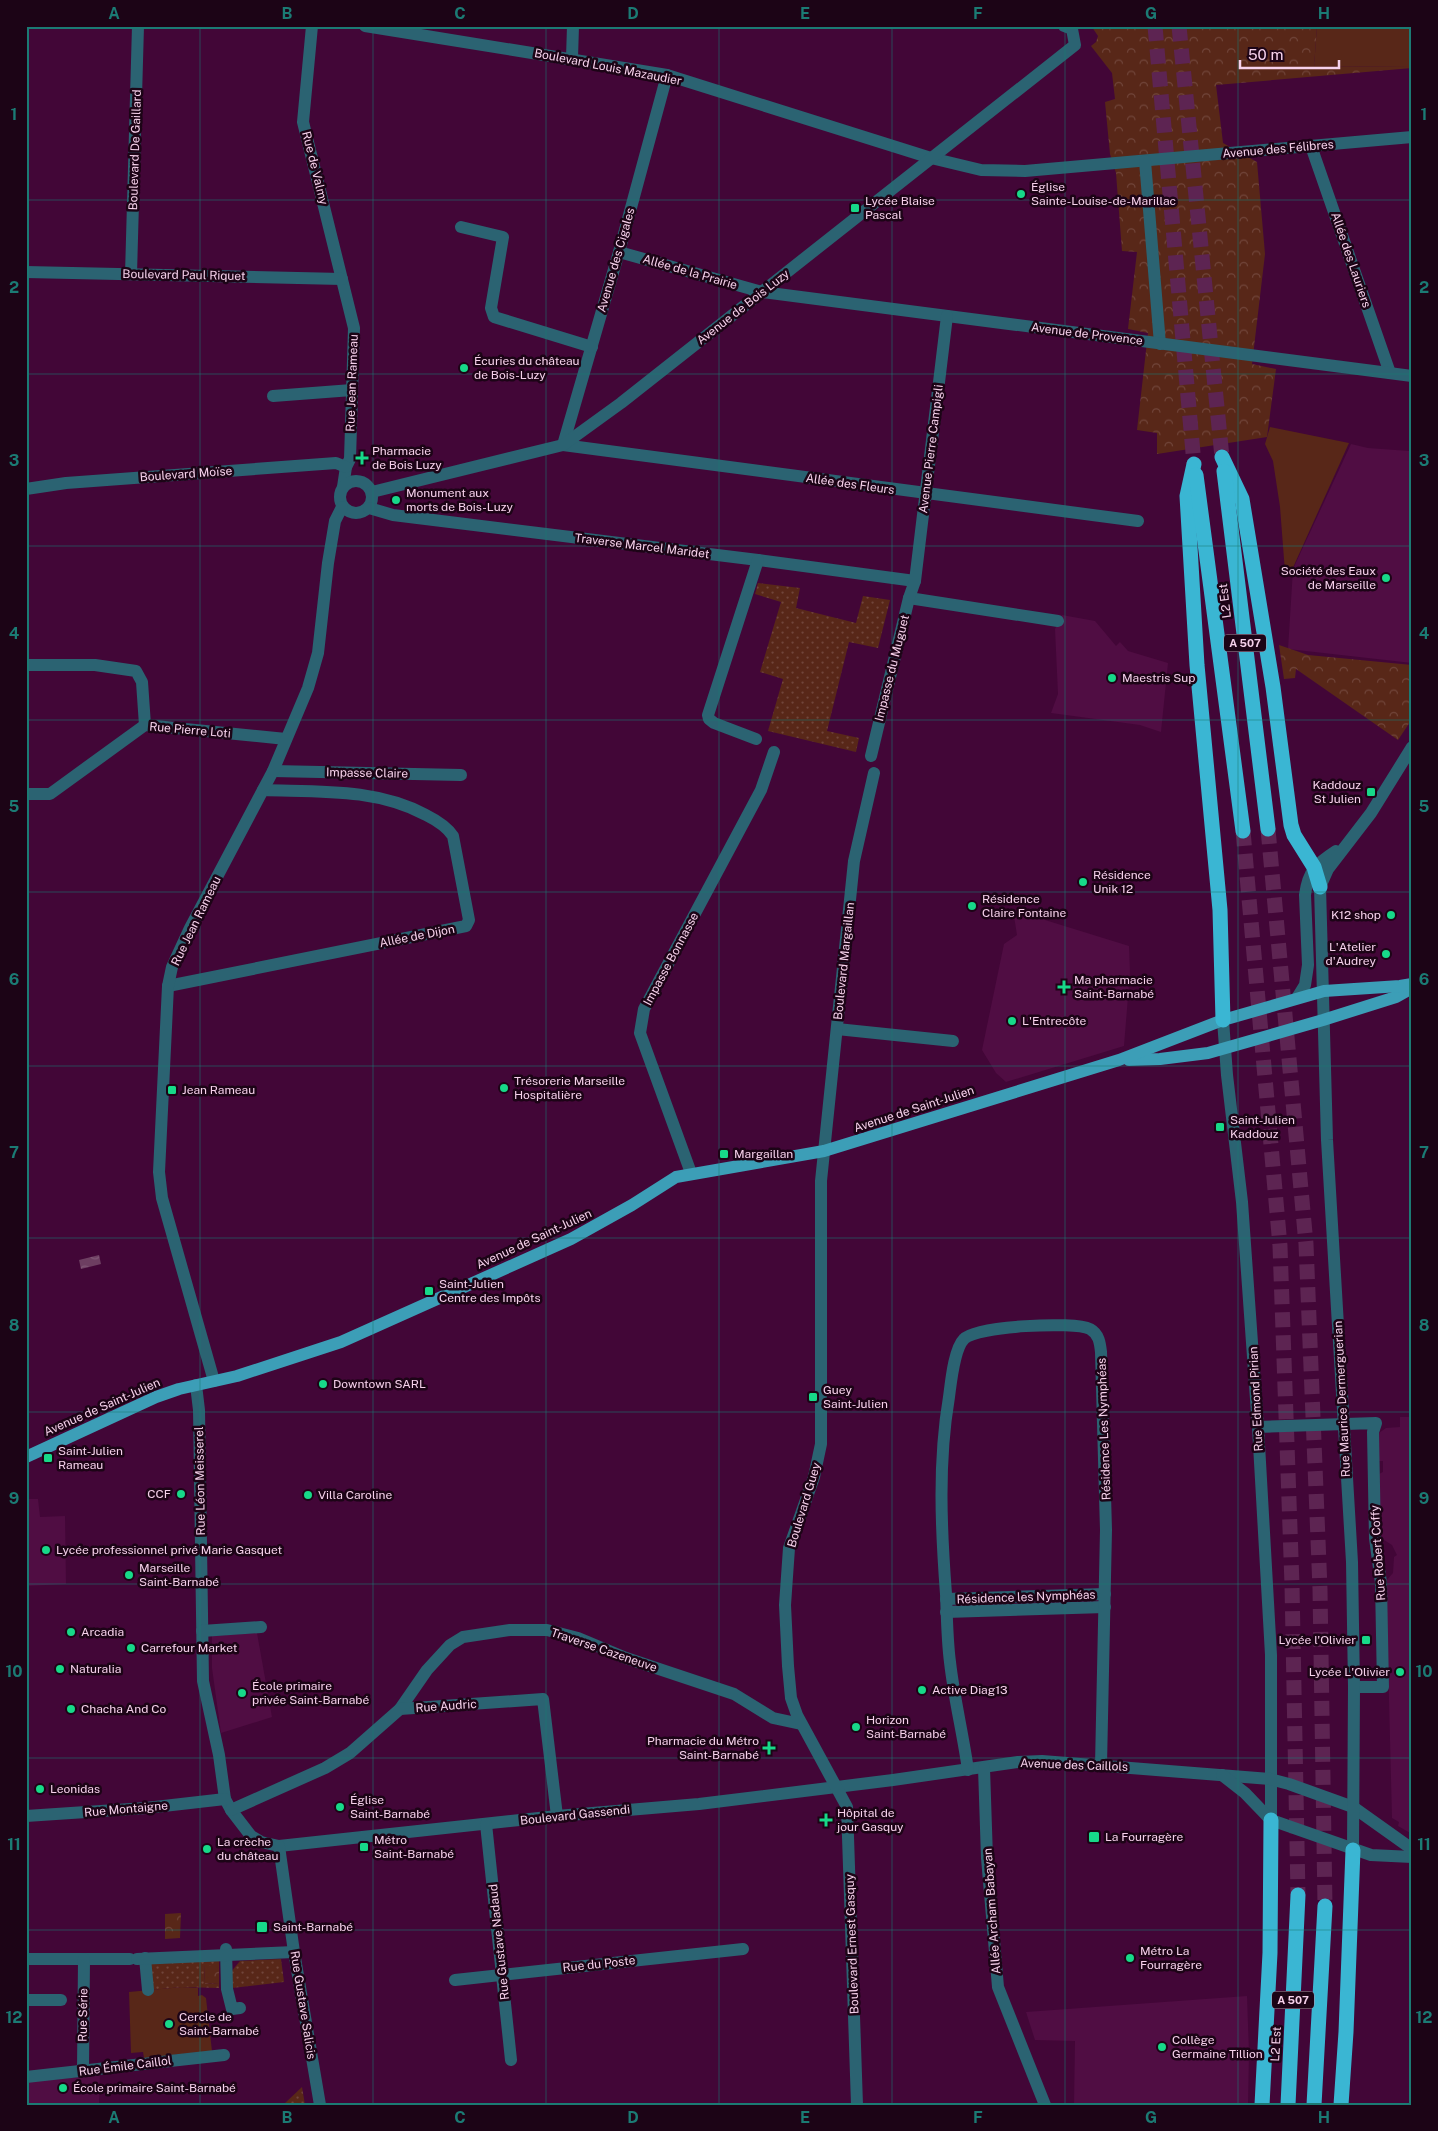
<svg xmlns="http://www.w3.org/2000/svg" width="1438" height="2131" font-family="'Public Sans',sans-serif">
	<style>
		.built { fill: #500d43 }
		.grass { fill: #582718 }
		.park { fill: url(#park-crowns) }
		.garden { fill: url(#garden-dots) }
		.water { fill: url(#water-waves) }
		.lines { fill: none; stroke-linecap: round; stroke-linejoin: round }
		.highway-tunnel { stroke: #5d2452; stroke-width: 15; stroke-dasharray: 15 8; stroke-linecap: butt }
		.minor { stroke: #2b6372; stroke-width: 12 }
		.major { stroke: #3c9eb7; stroke-width: 12 }
		.highway { stroke: #3ab6d3; stroke-width: 15 }
		.grid { fill: none; stroke: #1b7b74; stroke-width: 1; stroke-opacity: 0.55 }
		.poi-dot { fill: #17d989; stroke: #1c0416; stroke-width: 2 }
		.labels { text-anchor: middle; stroke-width: 5; stroke-linejoin: round; paint-order: stroke }
		.shield { fill: #1c0416; stroke: #b594ab; stroke-width: 1 }
		.shield-label { font-size: 11px; font-weight: bold; fill: #f6d1eb }
		.street-label { font-size: 12px; fill: #f6d1eb; stroke: #1c0416 }
		.poi-label { font-size: 12px; fill: #f6d1eb; stroke: #1c0416; text-anchor: start }
		.neatline { fill: none; stroke: #1b7b74; stroke-width: 2 }
		.grid-label { font-size: 16px; text-anchor: middle; font-weight: bold; fill: #1b7b74 }
	</style>
	<defs>
		<pattern id="park-crowns" width="20" height="18" patternUnits="userSpaceOnUse" patternTransform="scale(1.25)"><rect width="20" height="18" fill="#582718"/><path d="M2 6a3 3 0 1 1 6 0M12 15a3 3 0 1 1 6 0" fill="none" stroke="#71453a"/></pattern>
		<pattern id="garden-dots" width="8" height="8" patternUnits="userSpaceOnUse" patternTransform="scale(1.25)"><rect width="8" height="8" fill="#582718"/><path d="M2 2h.1M6 6h.1" fill="none" stroke="#71453a" stroke-width="1.8" stroke-linecap="round"/></pattern>
		<pattern id="water-waves" width="16" height="10" patternUnits="userSpaceOnUse" patternTransform="scale(1.25)"><rect width="16" height="10" fill="#6d3e61"/><path d="M0 5q4-4 8 0t8 0" fill="none" stroke="#825978"/></pattern>
	</defs>
	<rect width="100%" height="100%" fill="#420637"/>
	<!-- built -->
	<g class="built">
		<path d="M1351 444 1368 448 1409 451 1412 448V663L1288 649 1293 569Z"/>
		<path d="M1062 615 1095 621 1116 646 1120 642 1128 651 1168 663 1161 732 1140 725 1051 713 1058 694 1055 629Z"/>
		<path d="M1013 910 1129 946 1130 972 1124 1046 1006 1082 996 1073 982 1050 1004 944 1017 935Z"/>
		<path d="M1400 1417H1412V1834L1398 1826 1399 1822 1392 1818 1386 1581 1393 1573 1394 1557 1397 1555 1392 1545 1381 1538 1379 1474 1383 1472V1461H1379V1433L1386 1428 1400 1427Z"/>
		<path d="M29 1499H38L40 1517 65 1516 66 1584 26 1586V1501Z"/>
		<path d="M257 1633 272 1717 221 1733 212 1668V1636Z"/>
		<path d="M1247 1996 1249 2053 1248 2105H1074L1075 2041 1035 2040 1026 2012Z"/>
		<path d="M100 2075 99 2105H26V2082Z"/>
	</g>
	<!-- grass -->
	<g class="grass">
		<path d="M1317 26H1412V66L1314 67Z"/>
		<path d="M1270 427 1349 443 1291 572H1285L1280 507 1273 461 1265 444Z"/>
		<path d="M182 1987 198 1988V1996L202 1995 206 1998 212 2051 144 2058 143 2052 131 2053 129 1992Z"/>
	</g>
	<!-- park -->
	<g class="park">
		<path d="M1093 26H1317L1314 67 1412 66V68L1216 85 1223 143 1257 162 1265 254 1252 364 1276 369 1267 437 1157 454V433L1137 430 1148 333 1128 329 1137 252 1122 251 1116 173 1110 154 1105 102 1115 99 1112 73 1091 46 1096 42 1098 36 1092 27Z"/>
		<path d="M1279 645 1308 655 1412 665V719L1398 740 1296 669 1295 678 1284 679Z"/>
		<path d="M181 1913 180 1938 165 1939V1914Z"/>
		<path d="M204 1965H219V1983L205 1984Z"/>
	</g>
	<!-- garden -->
	<g class="garden">
		<path d="M758 583 800 588 796 608 856 623 863 596 890 600 878 648 849 642 827 731 859 738 856 752 768 731 783 679 760 672 781 602 755 594Z"/>
		<path d="M281 1959 284 1982 232 1988 231 1972 240 1961Z"/>
		<path d="M219 1960V1965H204L205 1984 219 1983V1988L182 1987 151 1990V1962Z"/>
		<path d="M302 2087 305 2105H283Z"/>
	</g>
	<!-- water -->
	<path class="water" d="M99 1255 101 1264 81 1269 79 1260Z"/>
	<g class="lines">
		<!-- highway-tunnel -->
		<g class="highway-tunnel">
			<path d="M1155 26 1194 464"/>
			<path d="M1179 26 1222 457"/>
			<path d="M1268 829 1306 1244 1320 1589 1325 1906"/>
			<path d="M1243 831 1280 1246 1292 1585 1298 1895"/>
		</g>
		<!-- minor -->
		<g class="minor">
			<path d="M312 26 303 122 354 328 350 459 346 467 343 487"/>
			<path d="M365 26 667 75 931 158 981 170 1025 171 1412 137"/>
			<path d="M572 58 573 26"/>
			<path d="M667 75 619 252 563 445 1138 521"/>
			<path d="M1311 146 1390 373"/>
			<path d="M1145 161 1160 344"/>
			<path d="M461 227 503 237 491 308 494 317 592 347"/>
			<path d="M619 252 762 292 1412 376"/>
			<path d="M26 272 342 279"/>
			<path d="M131 274 138 26"/>
			<path d="M273 396 352 390"/>
			<circle cx="356" cy="497" r="16"/>
			<path d="M26 489 66 483 336 463 346 467"/>
			<path d="M372 492 563 445 621 403 1075 45 1072 29 1064 26"/>
			<path d="M369 508 393 515 758 560 915 581"/>
			<path d="M909 598 1058 621"/>
			<path d="M26 665H95L136 671 142 682 145 725"/>
			<path d="M756 739 714 723 709 719 708 715 758 560"/>
			<path d="M871 756 909 598 915 581 947 316"/>
			<path d="M273 771 461 775"/>
			<path d="M26 794H50L145 725 286 739"/>
			<path d="M168 986 466 926 469 920 453 836C447 827 436 820 426 815 376 788 318 792 263 790"/>
			<path d="M1297 998 1305 985 1308 965 1305 895C1308 871 1316 864 1336 851"/>
			<path d="M1223 1020 1227 1075 1242 1202 1258 1427 1271 1655V1820"/>
			<path d="M837 1029 953 1041"/>
			<path d="M691 1173 640 1033 644 1009 761 790 774 752"/>
			<path d="M214 1381 162 1198 159 1172 168 986 172 967 190 928 273 771 308 688 318 653 328 563 335 521 342 507"/>
			<path d="M196 1385 199 1410 203 1681 219 1755 225 1799 231 1810 251 1836 261 1842 279 1846 557 1816 699 1804 893 1780 1018 1762 1042 1761 1270 1779 1289 1784 1353 1807 1412 1849"/>
			<path d="M1258 1427 1376 1423 1373 1432 1375 1538 1381 1583 1383 1687H1354"/>
			<path d="M946 1599 1105 1594"/>
			<path d="M946 1612 1105 1607"/>
			<path d="M202 1631 261 1627"/>
			<path d="M400 1709 427 1670 450 1645 463 1637 510 1630H547L578 1638 626 1658 734 1694 773 1718 801 1724"/>
			<path d="M984 1768 987 1858 998 1987 1045 2105"/>
			<path d="M968 1770C963 1734 954 1698 950 1662 947 1639 947 1616 946 1594 941 1528 938 1462 949 1397 951 1382 954 1349 964 1339 976 1326 1074 1321 1090 1329 1099 1334 1100 1343 1101 1352L1106 1530 1101 1765"/>
			<path d="M1222 1775 1245 1793 1271 1820 1371 1855 1412 1857"/>
			<path d="M231 1810 325 1768 350 1753 400 1709 543 1699 557 1816"/>
			<path d="M26 1816 146 1808 225 1799"/>
			<path d="M486 1824 511 2060"/>
			<path d="M279 1846 294 1952 320 2105"/>
			<path d="M1353 1850 1354 1687 1352 1562 1327 1140 1320 887 1328 869 1371 813 1412 747"/>
			<path d="M226 1949 227 1989 232 2009 240 2008"/>
			<path d="M145 1958 148 1990"/>
			<path d="M26 1959H130"/>
			<path d="M137 1959 294 1952"/>
			<path d="M455 1980 743 1949"/>
			<path d="M26 2000H61"/>
			<path d="M83 2071 84 1959"/>
			<path d="M26 2077 224 2055"/>
			<path d="M857 2105 847 1807 797 1715 791 1698 788 1666 785 1605 789 1548 814 1477 821 1444V1181L854 861 874 773"/>
		</g>
		<!-- major -->
		<g class="major">
			<path d="M1129 1060 1160 1059 1208 1053 1323 1020 1396 997 1412 988"/>
			<path d="M26 1457 156 1397 179 1389 237 1376 341 1342 571 1239 632 1205 676 1177 824 1151 1119 1060 1223 1020 1324 991 1400 986 1412 984"/>
		</g>
		<!-- highway -->
		<g class="highway">
			<path d="M1222 457 1242 499 1273 687 1291 825 1294 835 1314 867 1320 887"/>
			<path d="M1194 464 1187 496 1197 665 1220 910 1223 1020"/>
			<path d="M1224 471 1268 829"/>
			<path d="M1196 475 1243 831"/>
			<path d="M1262 2105 1270 1953 1271 1820"/>
			<path d="M1288 2105 1298 1895"/>
			<path d="M1314 2105 1325 1906"/>
			<path d="M1341 2105 1346 2032 1353 1850"/>
		</g>
	</g>
	<!-- grid -->
	<path class="grid" d="M200 26V2105M373 26V2105M546 26V2105M719 26V2105M892 26V2105M1065 26V2105M1238 26V2105M26 200H1412M26 374H1412M26 546H1412M26 720H1412M26 892H1412M26 1066H1412M26 1238H1412M26 1412H1412M26 1584H1412M26 1758H1412M26 1930H1412"/>
	<!-- markers -->
	<g class="poi-dot">
		<circle cx="1021" cy="194" r="5"/>
		<rect x="850" y="203" width="10" height="10" rx="2.5"/>
		<circle cx="464" cy="368" r="5"/>
		<path d="M359.5 450.5h5v5h5v5h-5v5h-5v-5h-5v-5h5z"/>
		<circle cx="396" cy="500" r="5"/>
		<circle cx="1386" cy="578" r="5"/>
		<circle cx="1112" cy="678" r="5"/>
		<rect x="1366" y="787" width="10" height="10" rx="2.5"/>
		<circle cx="1083" cy="882" r="5"/>
		<circle cx="972" cy="906" r="5"/>
		<circle cx="1391" cy="915" r="5"/>
		<circle cx="1386" cy="954" r="5"/>
		<path d="M1061.5 979.5h5v5h5v5h-5v5h-5v-5h-5v-5h5z"/>
		<circle cx="1012" cy="1021" r="5"/>
		<circle cx="504" cy="1088" r="5"/>
		<rect x="167" y="1085" width="10" height="10" rx="2.5"/>
		<rect x="1215" y="1122" width="10" height="10" rx="2.5"/>
		<rect x="719" y="1149" width="10" height="10" rx="2.5"/>
		<rect x="424" y="1286" width="10" height="10" rx="2.5"/>
		<circle cx="323" cy="1384" r="5"/>
		<rect x="808" y="1392" width="10" height="10" rx="2.5"/>
		<rect x="43" y="1453" width="10" height="10" rx="2.5"/>
		<circle cx="181" cy="1494" r="5"/>
		<circle cx="308" cy="1495" r="5"/>
		<circle cx="46" cy="1550" r="5"/>
		<circle cx="129" cy="1575" r="5"/>
		<circle cx="71" cy="1632" r="5"/>
		<rect x="1361" y="1635" width="10" height="10" rx="2.5"/>
		<circle cx="131" cy="1648" r="5"/>
		<circle cx="60" cy="1669" r="5"/>
		<circle cx="1400" cy="1672" r="5"/>
		<circle cx="922" cy="1690" r="5"/>
		<circle cx="242" cy="1693" r="5"/>
		<circle cx="71" cy="1709" r="5"/>
		<circle cx="856" cy="1727" r="5"/>
		<path d="M766.5 1740.5h5v5h5v5h-5v5h-5v-5h-5v-5h5z"/>
		<circle cx="40" cy="1789" r="5"/>
		<circle cx="340" cy="1807" r="5"/>
		<path d="M823.5 1812.5h5v5h5v5h-5v5h-5v-5h-5v-5h5z"/>
		<rect x="1088" y="1831" width="12" height="12" rx="2.5"/>
		<rect x="359" y="1842" width="10" height="10" rx="2.5"/>
		<circle cx="207" cy="1849" r="5"/>
		<rect x="256" y="1921" width="12" height="12" rx="2.5"/>
		<circle cx="1130" cy="1958" r="5"/>
		<circle cx="169" cy="2024" r="5"/>
		<circle cx="1162" cy="2047" r="5"/>
		<circle cx="63" cy="2088" r="5"/>
	</g>
	<g class="labels">
		<!-- shield labels -->
		<g class="shield">
			<rect x="1224" y="634.5" width="42" height="17" rx="4"/>
			<rect x="1272" y="1991.5" width="42" height="17" rx="4"/>
		</g>
		<g class="shield-label">
			<text x="1245" y="647">A 507</text>
			<text x="1293" y="2004">A 507</text>
		</g>
		<!-- street labels -->
		<g class="street-label">
			<text transform="translate(608 67) rotate(11)" y="4">Boulevard Louis Mazaudier</text>
			<text transform="translate(1278 149) rotate(-5)" y="4">Avenue des Félibres</text>
			<text transform="translate(135 150) rotate(-88)" y="4">Boulevard De Gaillard</text>
			<text transform="translate(315 168) rotate(76)" y="4">Rue de Valmy</text>
			<text transform="translate(616 260) rotate(-74)" y="4">Avenue des Cigales</text>
			<text transform="translate(1351 260) rotate(71)" y="4">Allée des Lauriers</text>
			<text transform="translate(690 272) rotate(16)" y="4">Allée de la Prairie</text>
			<text transform="translate(184 275) rotate(1)" y="4">Boulevard Paul Riquet</text>
			<text transform="translate(743 307) rotate(-38)" y="4">Avenue de Bois Luzy</text>
			<text transform="translate(1087 334) rotate(7)" y="4">Avenue de Provence</text>
			<text transform="translate(352 383) rotate(-88)" y="4">Rue Jean Rameau</text>
			<text transform="translate(931 449) rotate(-83)" y="4">Avenue Pierre Campigli</text>
			<text transform="translate(186 474) rotate(-4)" y="4">Boulevard Moïse</text>
			<text transform="translate(850 484) rotate(8)" y="4">Allée des Fleurs</text>
			<text transform="translate(642 546) rotate(7)" y="4">Traverse Marcel Maridet</text>
			<text transform="translate(1225 601) rotate(-97)" y="4">L2 Est</text>
			<text transform="translate(892 668) rotate(-76)" y="4">Impasse du Muguet</text>
			<text transform="translate(190 730) rotate(5)" y="4">Rue Pierre Loti</text>
			<text transform="translate(367 773) rotate(1)" y="4">Impasse Claire</text>
			<text transform="translate(196 921) rotate(-64)" y="4">Rue Jean Rameau</text>
			<text transform="translate(417 936) rotate(-11)" y="4">Allée de Dijon</text>
			<text transform="translate(671 959) rotate(-62)" y="4">Impasse Bonnasse</text>
			<text transform="translate(844 961) rotate(-84)" y="4">Boulevard Margaillan</text>
			<text transform="translate(914 1109) rotate(-18)" y="4">Avenue de Saint-Julien</text>
			<text transform="translate(534 1239) rotate(-25)" y="4">Avenue de Saint-Julien</text>
			<text transform="translate(1256 1399) rotate(-93)" y="4">Rue Edmond Pirian</text>
			<text transform="translate(1342 1399) rotate(-93)" y="4">Rue Maurice Dermerguerian</text>
			<text transform="translate(102 1407) rotate(-24)" y="4">Avenue de Saint-Julien</text>
			<text transform="translate(1104 1429) rotate(-92)" y="4">Résidence Les Nymphéas</text>
			<text transform="translate(200 1481) rotate(-91)" y="4">Rue Léon Meisserel</text>
			<text transform="translate(804 1505) rotate(-73)" y="4">Boulevard Guey</text>
			<text transform="translate(1378 1553) rotate(-94)" y="4">Rue Robert Coffy</text>
			<text transform="translate(1026 1597) rotate(-2)" y="4">Résidence les Nymphéas</text>
			<text transform="translate(604 1650) rotate(19)" y="4">Traverse Cazeneuve</text>
			<text transform="translate(446 1706) rotate(-4)" y="4">Rue Audric</text>
			<text transform="translate(1074 1765) rotate(2)" y="4">Avenue des Caillols</text>
			<text transform="translate(126 1809) rotate(-5)" y="4">Rue Montaigne</text>
			<text transform="translate(575 1815) rotate(-6)" y="4">Boulevard Gassendi</text>
			<text transform="translate(992 1911) rotate(-94)" y="4">Allée Archam Babayan</text>
			<text transform="translate(499 1942) rotate(-96)" y="4">Rue Gustave Nadaud</text>
			<text transform="translate(852 1944) rotate(-92)" y="4">Boulevard Ernest Gasquy</text>
			<text transform="translate(599 1964) rotate(-6)" y="4">Rue du Poste</text>
			<text transform="translate(303 2005) rotate(81)" y="4">Rue Gustave Salicis</text>
			<text transform="translate(83 2015) rotate(-89)" y="4">Rue Série</text>
			<text transform="translate(1276 2044) rotate(-87)" y="4">L2 Est</text>
			<text transform="translate(125 2066) rotate(-7)" y="4">Rue Émile Caillol</text>
		</g>
		<!-- poi labels -->
		<g class="poi-label">
			<text x="1031" y="191">Église<tspan x="1031" dy="14">Sainte-Louise-de-Marillac</tspan></text>
			<text x="865" y="205">Lycée Blaise<tspan x="865" dy="14">Pascal</tspan></text>
			<text x="474" y="365">Écuries du château<tspan x="474" dy="14">de Bois-Luzy</tspan></text>
			<text x="372" y="455">Pharmacie<tspan x="372" dy="14">de Bois Luzy</tspan></text>
			<text x="406" y="497">Monument aux<tspan x="406" dy="14">morts de Bois-Luzy</tspan></text>
			<text x="1376" y="575" text-anchor="end">Société des Eaux<tspan x="1376" dy="14">de Marseille</tspan></text>
			<text x="1122" y="682">Maestris Sup</text>
			<text x="1361" y="789" text-anchor="end">Kaddouz<tspan x="1361" dy="14">St Julien</tspan></text>
			<text x="1093" y="879">Résidence<tspan x="1093" dy="14">Unik 12</tspan></text>
			<text x="982" y="903">Résidence<tspan x="982" dy="14">Claire Fontaine</tspan></text>
			<text x="1381" y="919" text-anchor="end">K12 shop</text>
			<text x="1376" y="951" text-anchor="end">L'Atelier<tspan x="1376" dy="14">d'Audrey</tspan></text>
			<text x="1074" y="984">Ma pharmacie<tspan x="1074" dy="14">Saint-Barnabé</tspan></text>
			<text x="1022" y="1025">L'Entrecôte</text>
			<text x="514" y="1085">Trésorerie Marseille<tspan x="514" dy="14">Hospitalière</tspan></text>
			<text x="182" y="1094">Jean Rameau</text>
			<text x="1230" y="1124">Saint-Julien<tspan x="1230" dy="14">Kaddouz</tspan></text>
			<text x="734" y="1158">Margaillan</text>
			<text x="439" y="1288">Saint-Julien<tspan x="439" dy="14">Centre des Impôts</tspan></text>
			<text x="333" y="1388">Downtown SARL</text>
			<text x="823" y="1394">Guey<tspan x="823" dy="14">Saint-Julien</tspan></text>
			<text x="58" y="1455">Saint-Julien<tspan x="58" dy="14">Rameau</tspan></text>
			<text x="171" y="1498" text-anchor="end">CCF</text>
			<text x="318" y="1499">Villa Caroline</text>
			<text x="56" y="1554">Lycée professionnel privé Marie Gasquet</text>
			<text x="139" y="1572">Marseille<tspan x="139" dy="14">Saint-Barnabé</tspan></text>
			<text x="81" y="1636">Arcadia</text>
			<text x="1356" y="1644" text-anchor="end">Lycée l'Olivier</text>
			<text x="141" y="1652">Carrefour Market</text>
			<text x="70" y="1673">Naturalia</text>
			<text x="1390" y="1676" text-anchor="end">Lycée L'Olivier</text>
			<text x="252" y="1690">École primaire<tspan x="252" dy="14">privée Saint-Barnabé</tspan></text>
			<text x="932" y="1694">Active Diag13</text>
			<text x="81" y="1713">Chacha And Co</text>
			<text x="866" y="1724">Horizon<tspan x="866" dy="14">Saint-Barnabé</tspan></text>
			<text x="759" y="1745" text-anchor="end">Pharmacie du Métro<tspan x="759" dy="14">Saint-Barnabé</tspan></text>
			<text x="50" y="1793">Leonidas</text>
			<text x="350" y="1804">Église<tspan x="350" dy="14">Saint-Barnabé</tspan></text>
			<text x="837" y="1817">Hôpital de<tspan x="837" dy="14">jour Gasquy</tspan></text>
			<text x="1105" y="1841">La Fourragère</text>
			<text x="374" y="1844">Métro<tspan x="374" dy="14">Saint-Barnabé</tspan></text>
			<text x="217" y="1846">La crèche<tspan x="217" dy="14">du château</tspan></text>
			<text x="273" y="1931">Saint-Barnabé</text>
			<text x="1140" y="1955">Métro La<tspan x="1140" dy="14">Fourragère</tspan></text>
			<text x="179" y="2021">Cercle de<tspan x="179" dy="14">Saint-Barnabé</tspan></text>
			<text x="1172" y="2044">Collège<tspan x="1172" dy="14">Germaine Tillion</tspan></text>
			<text x="73" y="2092">École primaire Saint-Barnabé</text>
		</g>
	</g>
	<!-- border -->
	<rect width="1438" height="2131" fill="none" stroke="#1c0416" stroke-width="55"/>
	<!-- scale -->
	<path d="M1240 60v8h99v-8" fill="none" stroke="#f6d1eb" stroke-width="2.5"/>
	<text x="1248" y="60" font-size="15" fill="#f6d1eb" stroke="#1c0416" stroke-width="4" paint-order="stroke">50 m</text>
	<rect x="28" y="28" width="1382" height="2076" class="neatline"/>
	<g class="grid-label">
		<text x="114" y="19">A</text>
		<text x="287" y="19">B</text>
		<text x="460" y="19">C</text>
		<text x="633" y="19">D</text>
		<text x="805" y="19">E</text>
		<text x="978" y="19">F</text>
		<text x="1151" y="19">G</text>
		<text x="1324" y="19">H</text>
		<text x="14" y="120">1</text>
		<text x="1424" y="120">1</text>
		<text x="14" y="293">2</text>
		<text x="1424" y="293">2</text>
		<text x="14" y="466">3</text>
		<text x="1424" y="466">3</text>
		<text x="14" y="639">4</text>
		<text x="1424" y="639">4</text>
		<text x="14" y="812">5</text>
		<text x="1424" y="812">5</text>
		<text x="14" y="985">6</text>
		<text x="1424" y="985">6</text>
		<text x="14" y="1158">7</text>
		<text x="1424" y="1158">7</text>
		<text x="14" y="1331">8</text>
		<text x="1424" y="1331">8</text>
		<text x="14" y="1504">9</text>
		<text x="1424" y="1504">9</text>
		<text x="14" y="1677">10</text>
		<text x="1424" y="1677">10</text>
		<text x="14" y="1850">11</text>
		<text x="1424" y="1850">11</text>
		<text x="14" y="2023">12</text>
		<text x="1424" y="2023">12</text>
		<text x="114" y="2123">A</text>
		<text x="287" y="2123">B</text>
		<text x="460" y="2123">C</text>
		<text x="633" y="2123">D</text>
		<text x="805" y="2123">E</text>
		<text x="978" y="2123">F</text>
		<text x="1151" y="2123">G</text>
		<text x="1324" y="2123">H</text>
	</g>
</svg>
